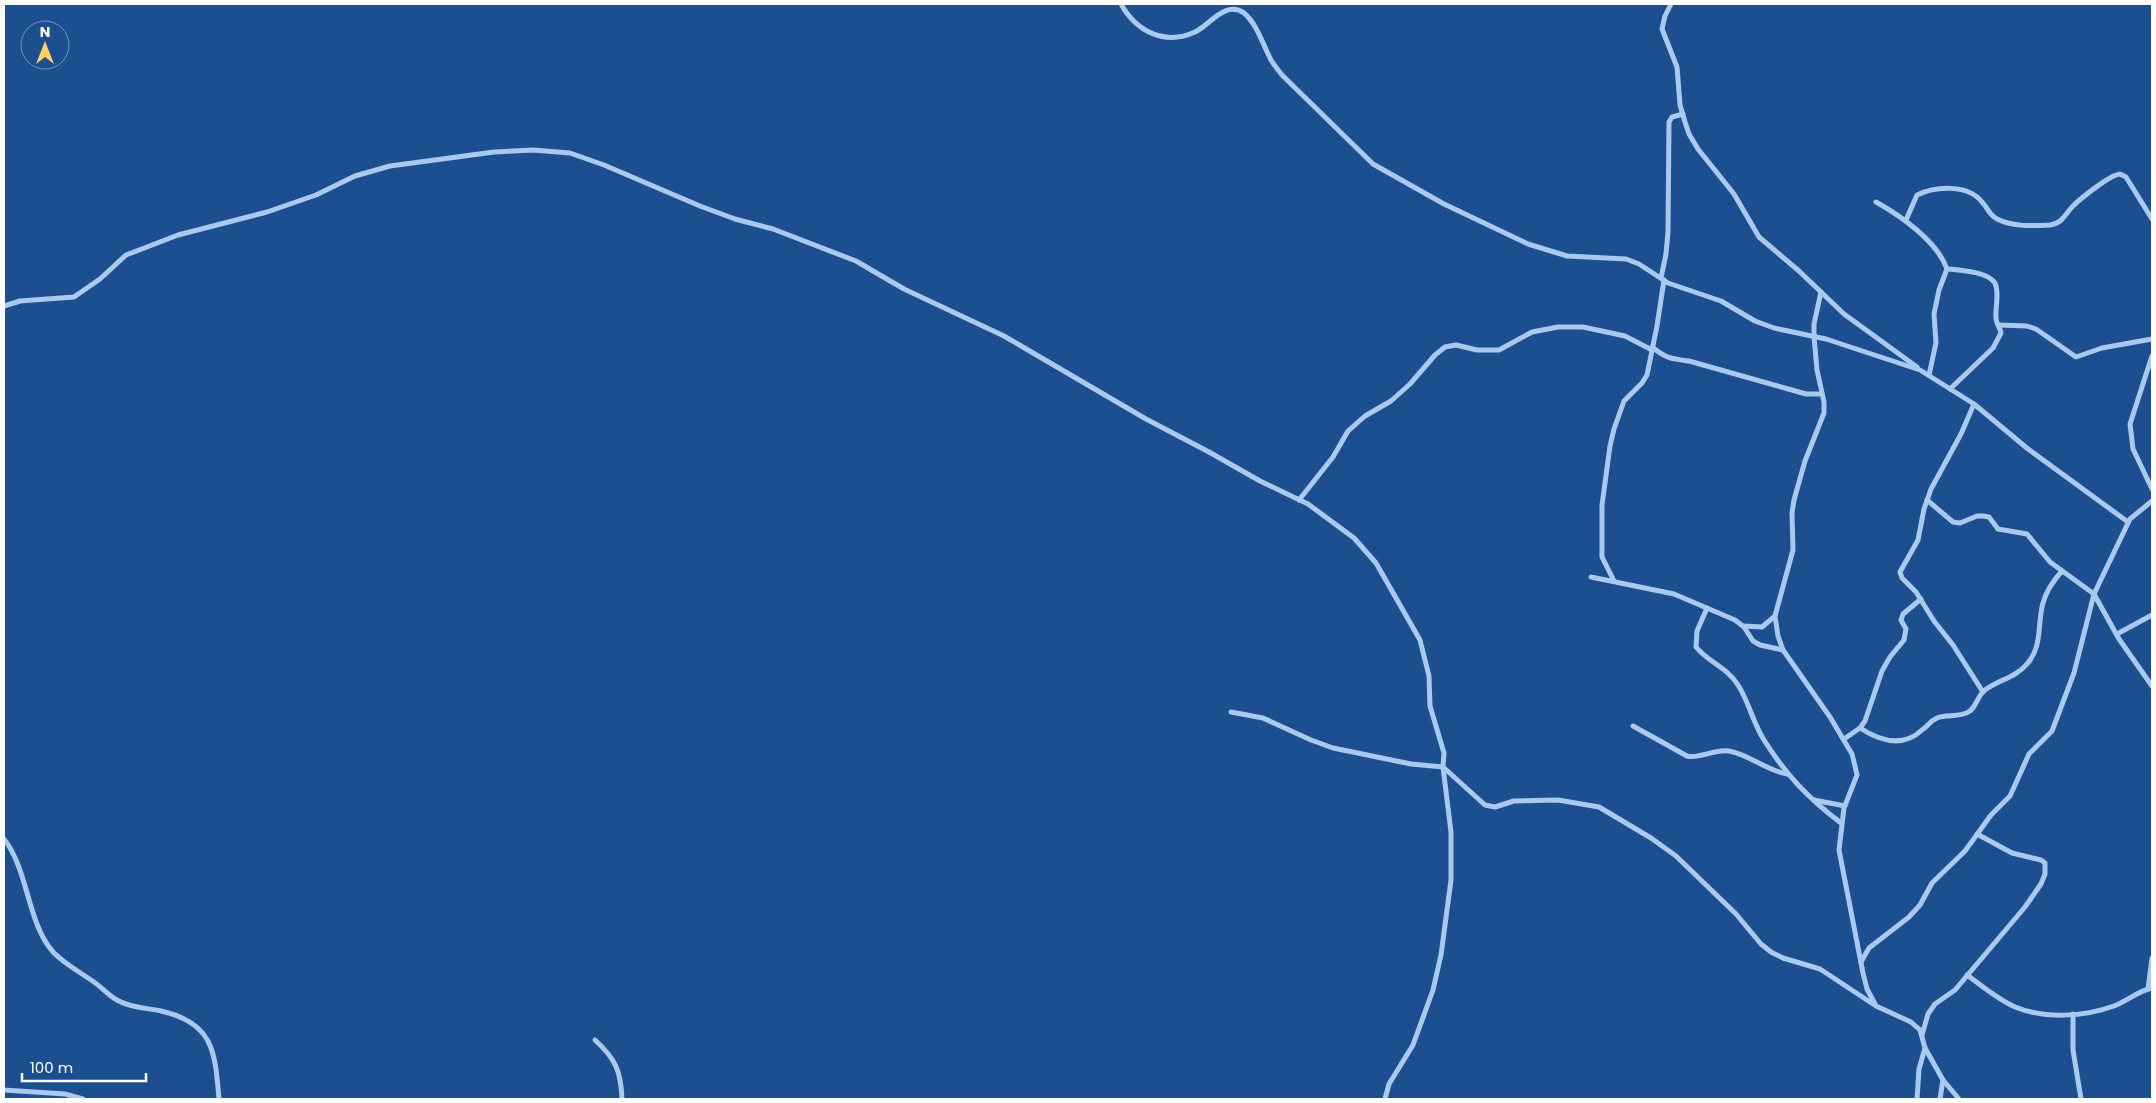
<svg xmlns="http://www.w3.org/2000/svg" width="2156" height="1103" font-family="Poppins,sans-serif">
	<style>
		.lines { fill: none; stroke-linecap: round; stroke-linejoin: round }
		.minor { stroke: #a9c9ee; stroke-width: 5 }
	</style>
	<rect width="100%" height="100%" fill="#1b4f8f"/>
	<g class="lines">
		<!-- minor -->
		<g class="minor">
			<path d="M1121 4C1136 31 1164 46 1195 32 1210 25 1225 0 1244 13 1257 24 1263 45 1271 60 1274 65 1278 70 1282 75L1373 164 1444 204 1528 244 1567 256 1626 259 1639 264 1668 283 1721 301 1755 321 1774 328 1826 339 1920 370 1974 404 2028 449 2128 522"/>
			<path d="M1671 4 1665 16 1662 29 1677 67 1680 105 1685 122 1689 134 1698 149 1734 194 1759 237 1799 271 1844 314 1917 367"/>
			<path d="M1876 202C1901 216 1937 241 1947 269L1939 290 1934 314 1936 343 1929 375"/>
			<path d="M1906 220 1917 195C1936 186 1968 184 1982 202 1988 208 1989 215 1997 219 2013 227 2032 226 2050 225 2062 224 2065 214 2073 206 2081 198 2110 175 2120 174L2126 177 2152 219"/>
			<path d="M1947 269C1960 270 1993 272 1996 286 1999 297 1995 308 1996 318 1996 323 2000 328 2001 333L1993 348 1950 389"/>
			<path d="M1661 278 1666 254 1668 232 1669 122 1672 117 1683 114"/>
			<path d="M1821 292 1814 324V337L1817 370 1824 402V413L1805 461 1794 500 1792 513 1793 550 1775 616 1778 636 1783 650 1830 717 1852 754 1855 766 1857 775 1844 808 1839 850 1863 973 1867 989 1875 1004"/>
			<path d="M4 306 20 301 74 297 100 279 126 255 178 235 267 212 316 195 355 176 390 166 494 152 533 150 570 153 604 165 700 206 735 219 773 229 856 261 904 289 1004 336 1146 419 1209 452 1260 481 1308 504 1354 538 1376 563 1420 640 1429 676 1430 706 1444 753 1443 767 1451 832V880L1441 955 1433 990 1413 1045 1389 1084 1385 1099"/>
			<path d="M1999 325 2027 326 2036 329 2076 357 2102 348 2152 339"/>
			<path d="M1652 347C1667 359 1672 359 1689 361L1806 394H1822"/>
			<path d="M2152 356 2130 424 2133 449 2152 489"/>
			<path d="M1974 404 1961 434 1931 489 1924 509 1918 540 1900 572 1902 578 1916 592 1934 621 1953 645 1983 692"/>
			<path d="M1299 500 1333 457 1348 431 1365 416 1391 401 1410 384 1435 355 1445 347 1456 345 1477 350H1499L1532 332 1558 327H1583L1625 336 1652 350"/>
			<path d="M1927 500 1953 522 1960 523 1977 516H1983L1989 517 1998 529 2027 534 2050 562 2094 594 2119 639 2152 686"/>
			<path d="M1591 577 1674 594 1735 620 1744 627 1753 641 1760 645 1783 650"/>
			<path d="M1614 581 1602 557V505L1610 446 1614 429 1624 401 1642 383 1647 375 1657 326 1664 280"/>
			<path d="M1707 608 1697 631 1696 647C1708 662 1728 668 1738 685 1749 702 1753 723 1764 740 1786 775 1808 798 1841 823"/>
			<path d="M1743 626 1762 627 1775 616"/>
			<path d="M2117 634 2152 615"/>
			<path d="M1231 712 1263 718 1311 740 1333 748 1411 764 1443 767 1485 805 1495 807 1514 801 1558 800 1599 807 1651 838 1676 856 1736 914 1761 944 1771 952 1783 958 1820 969 1876 1006 1911 1022 1920 1030 1925 1048 1943 1080 1959 1099"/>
			<path d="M1633 726 1687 756C1699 759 1714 749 1729 751 1748 754 1765 770 1787 774"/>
			<path d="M1860 728C1880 741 1903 748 1922 730 1928 726 1930 721 1937 718 1948 714 1960 718 1970 711 1977 705 1978 695 1985 690 1999 680 2016 677 2027 664 2043 646 2037 624 2043 603 2046 591 2054 580 2062 571"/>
			<path d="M1844 739 1860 728 1865 721 1882 671 1890 657 1904 640 1906 629 1901 620 1903 614 1921 599"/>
			<path d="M1814 800 1845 806"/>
			<path d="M4 839C29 871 27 924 54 953 66 965 80 972 94 982 103 988 110 998 121 1002 133 1008 148 1008 161 1011 214 1023 215 1052 219 1099"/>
			<path d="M1861 962 1869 948 1909 917 1920 905 1932 883 1965 851 1991 815 2010 796 2029 754 2052 731 2074 673 2094 594 2130 519 2152 501"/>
			<path d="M1967 975C1982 986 1997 999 2015 1007 2045 1019 2084 1017 2114 1006 2127 1001 2138 991 2152 988"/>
			<path d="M2148 989 2152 958"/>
			<path d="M2073 1014V1050L2081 1099"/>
			<path d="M1922 1035 1928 1014 1935 1004 1955 990 2025 907 2041 884 2045 874V863L2041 860 2012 853 1977 834"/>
			<path d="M595 1040C616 1059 621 1072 622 1099"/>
			<path d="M4 1090 65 1094 83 1099"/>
			<path d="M1917 1099 1919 1069 1925 1048"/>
			<path d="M1940 1099 1943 1080"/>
		</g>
	</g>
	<!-- border -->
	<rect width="2156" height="1103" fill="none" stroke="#ffffff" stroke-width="10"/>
	<!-- north arrow -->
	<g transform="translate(45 45)"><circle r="24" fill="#1b4f8f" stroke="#7695bc"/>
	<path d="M0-4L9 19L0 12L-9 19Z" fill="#ffd166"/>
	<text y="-8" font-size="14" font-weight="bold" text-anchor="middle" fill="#ffffff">N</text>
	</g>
	<!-- scale -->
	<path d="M22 1073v8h124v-8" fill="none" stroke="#ffffff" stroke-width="2.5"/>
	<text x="30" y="1073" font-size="15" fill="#ffffff" stroke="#1b4f8f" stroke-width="4" paint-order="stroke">100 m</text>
</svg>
